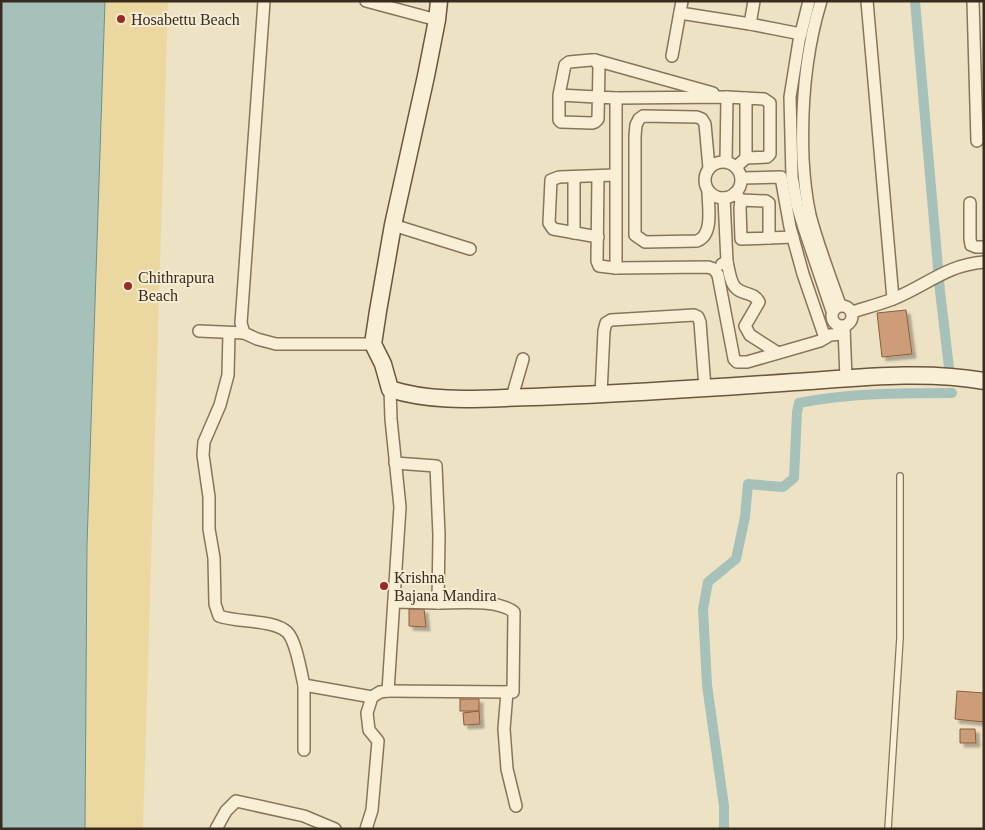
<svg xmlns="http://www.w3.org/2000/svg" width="985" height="830" font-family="Georgia,serif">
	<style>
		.sand { fill: #ebd8a0 }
		.water { fill: #a6c1ba; stroke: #6c9087 }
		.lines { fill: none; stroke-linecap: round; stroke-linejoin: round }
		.canal { stroke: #a6c1ba; stroke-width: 10 }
		.building { fill: #cd9d79; stroke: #895d40; filter: url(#shadow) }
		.lane-casing { stroke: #89745a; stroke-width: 8 }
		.street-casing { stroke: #89745a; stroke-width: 14 }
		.secondary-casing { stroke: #6b553d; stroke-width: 19 }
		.lane { stroke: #f9efd7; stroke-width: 5.5 }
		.street { stroke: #f9efd7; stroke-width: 11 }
		.secondary { stroke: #f9efd7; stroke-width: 16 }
		.poi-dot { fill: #992a29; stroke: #f6ecd3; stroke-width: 2 }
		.labels { text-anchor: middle; stroke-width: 4; stroke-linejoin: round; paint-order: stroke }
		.poi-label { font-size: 16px; fill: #392b1e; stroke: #f6ecd3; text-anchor: start }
	</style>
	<defs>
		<filter id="shadow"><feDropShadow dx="4" dy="4" stdDeviation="1" flood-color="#0004"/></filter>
	</defs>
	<rect width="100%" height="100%" fill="#eee2c4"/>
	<!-- sand -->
	<path class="sand" d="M105 1H168L143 829H85L87 545Z"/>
	<!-- water -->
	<path class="water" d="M1 1H105L87 545 85 829H1Z"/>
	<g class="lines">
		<!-- canal -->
		<g class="canal">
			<path d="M915 1 940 291 949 368"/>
			<path d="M724 829V806L707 685 703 609 708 582 736 559 745 517 748 484 783 487 794 478 797 412 799 403C848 393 903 393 952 393"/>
		</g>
	</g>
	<!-- building -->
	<g class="building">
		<path d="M906 310 912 354 882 357 877 313Z"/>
		<path d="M409 609H424L426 627 409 626Z"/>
		<path d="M957 691 984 693V722L955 719Z"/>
		<rect x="460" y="699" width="19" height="12"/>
		<path d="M479 711 480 724 464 725 463 713Z"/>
		<path d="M960 729H975L976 743H960Z"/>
	</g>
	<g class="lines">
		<!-- lane casing -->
		<g class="lane-casing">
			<path id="lane" d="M888 829 900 638V476"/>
		</g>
		<!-- street casing -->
		<g class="street-casing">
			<g id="street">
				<path d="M366 1 437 20"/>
				<path d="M809 1 799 41 790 97 792 177 797 205 804 228 832 311"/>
				<path d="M821 1C805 53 801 105 803 159 804 177 806 197 810 215 818 246 830 276 840 305"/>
				<path d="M867 1 893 299"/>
				<path d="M973 1 977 141"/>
				<path d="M680 13 750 24 801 34"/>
				<path d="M750 24 754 1"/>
				<path d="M672 56 682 1"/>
				<path d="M595 60 713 93"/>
				<path d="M559 95 565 65 569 62 591 60H595L599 66 598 119 595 122 592 123 561 122 559 120V95L616 98"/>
				<path d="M746 98V158"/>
				<path d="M726 161 727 97"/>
				<circle cx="723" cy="180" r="18"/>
				<path d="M736 167 746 158 767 157 770 154V103L764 99 727 97 616 98V268L708 267 714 269 718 275 734 359 737 362H747L820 341 830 335 844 334"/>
				<path d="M598 176 597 261 599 266 616 268"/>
				<path d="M741 178 781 177 790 227 803 274 825 338"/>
				<path d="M708 191C708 206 714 235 697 241L645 242 635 235V136L636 125 639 119 643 116 697 117 702 119 705 124 709 168"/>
				<path d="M735 193 741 200 766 201 769 203V238L741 239 740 208 741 200"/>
				<path d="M970 203V239L971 245 976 247H984"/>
				<path d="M393 225 470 249"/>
				<path d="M574 233V177"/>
				<path d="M598 237 553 229 549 223 551 180 559 177 615 175"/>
				<path d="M769 238 793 237"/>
				<path d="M727 262C729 269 730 283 736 288 743 295 754 292 759 302L745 326 750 335 778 353"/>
				<path d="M722 264 727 262 724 198"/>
				<circle cx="842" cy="316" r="10"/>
				<path d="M852 312C865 308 880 304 893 299 926 286 946 265 984 262"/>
				<path d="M844 328 846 378"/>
				<path d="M199 331 244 333 257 339 276 344H373"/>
				<path d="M229 333 228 375 220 405 204 442 203 455 209 497V529L214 558 215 604 219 616C238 623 273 619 287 632 296 640 301 673 304 685L372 697"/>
				<path d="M244 333 241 323 264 1"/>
				<path d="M601 394 604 331 606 323 611 320 694 315 698 317 700 322 705 388"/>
				<path d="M512 397 523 359"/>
				<path d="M394 602 438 603 439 535 436 466 395 463"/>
				<path d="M304 685V750"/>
				<path d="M388 691 513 692 514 612C497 599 459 603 438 603"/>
				<path d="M507 692 504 729 507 769 516 806"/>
				<path d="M216 829 226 811 236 801 304 816 335 829"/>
				<path d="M366 829 372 810 378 741 369 730 367 713 372 697 380 692 388 691 400 507 391 419 390 389"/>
			</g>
		</g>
		<!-- secondary casing -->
		<g class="secondary-casing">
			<path id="secondary" d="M439 1 437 20 426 76 393 225 378 311 373 344 383 364 390 389C437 404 485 398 533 397 620 394 708 388 795 382 855 378 924 370 984 381"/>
		</g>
		<!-- lane -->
		<use href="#lane" class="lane"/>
		<!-- street -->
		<use href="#street" class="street"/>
		<!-- secondary -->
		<use href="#secondary" class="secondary"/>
	</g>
	<!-- markers -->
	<g class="poi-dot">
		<circle cx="121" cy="19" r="5"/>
		<circle cx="128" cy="286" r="5"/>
		<circle cx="384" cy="586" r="5"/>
	</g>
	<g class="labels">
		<!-- poi labels -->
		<g class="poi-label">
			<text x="131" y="25">Hosabettu Beach</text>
			<text x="138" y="283">Chithrapura<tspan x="138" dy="18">Beach</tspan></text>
			<text x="394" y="583">Krishna<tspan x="394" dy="18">Bajana Mandira</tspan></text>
		</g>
	</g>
	<!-- border -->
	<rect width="985" height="830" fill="none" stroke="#392b1e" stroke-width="5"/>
</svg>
